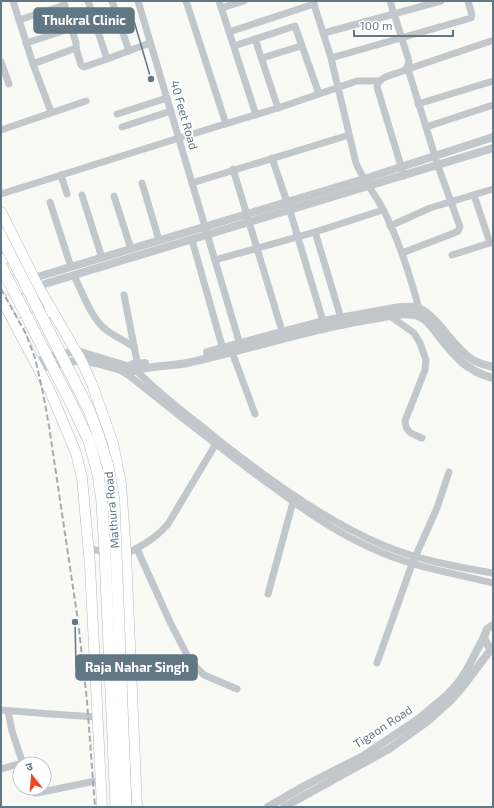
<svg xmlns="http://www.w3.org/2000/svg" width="494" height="808" font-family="'Exo 2','Noto Sans Devanagari',sans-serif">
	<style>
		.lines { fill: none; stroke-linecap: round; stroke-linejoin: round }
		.secondary-casing { stroke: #b4bbc0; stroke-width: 11 }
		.minor { stroke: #c2c7cb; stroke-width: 7 }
		.tertiary { stroke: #c2c7cb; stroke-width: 8 }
		.secondary { stroke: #fff; stroke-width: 10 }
		.rail { stroke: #a3abb1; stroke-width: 2; stroke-dasharray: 6 3; stroke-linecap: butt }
		.trunk-bridge-casing { stroke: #b5babe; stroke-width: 12; stroke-linecap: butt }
		.trunk-bridge { stroke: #fff; stroke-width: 11 }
		.labels { text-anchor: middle; stroke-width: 4; stroke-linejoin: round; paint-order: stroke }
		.street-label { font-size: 12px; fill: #627784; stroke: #fff }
		.leader { fill: none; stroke: #627784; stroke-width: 1.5 }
		.callout-dot { fill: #627784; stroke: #fff; stroke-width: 1.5 }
		.callout { fill: #627784; stroke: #627784; stroke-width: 1.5 }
		.callout-label { font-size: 13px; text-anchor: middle; font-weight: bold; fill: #fff }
	</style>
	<rect width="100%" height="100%" fill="#f9f9f6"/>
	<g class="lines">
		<!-- secondary casing -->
		<g class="secondary-casing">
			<g id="secondary">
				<path d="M1 212 38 286 81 360 92 384 113 443 121 484 126 554 137 807"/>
				<path d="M1 261 12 254 16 250"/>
				<path d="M1 283 30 279"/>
				<path d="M1 290 34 287"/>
				<path d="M1 298 50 391 76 453 82 478 90 565 102 807"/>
				<path d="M17 328 24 321 48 312"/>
			</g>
		</g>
		<!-- minor -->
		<g class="minor">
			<path d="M13 1 33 64 51 112"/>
			<path d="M88 1 107 59 150 43"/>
			<path d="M112 1 129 51"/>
			<path d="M138 1 241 348"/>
			<path d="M186 1 226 124"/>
			<path d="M219 1 256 115"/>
			<path d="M313 1 331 58 356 163C363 180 375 194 384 211 400 243 411 278 420 313"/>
			<path d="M390 1 409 61 407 68 405 70C396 75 379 75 377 87L404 176"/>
			<path d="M221 8 244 1"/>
			<path d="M19 20 65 5"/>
			<path d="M229 32 314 4"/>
			<path d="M324 33 441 1"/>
			<path d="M255 39 278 108"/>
			<path d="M26 43 72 28"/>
			<path d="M234 46 295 26 319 94"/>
			<path d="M76 48 81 65 84 67 107 59"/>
			<path d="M262 58 301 46"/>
			<path d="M331 58 471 18 472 15 468 1"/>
			<path d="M1 62 9 84"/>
			<path d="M33 64 76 48V43L63 1"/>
			<path d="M405 70 491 41"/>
			<path d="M418 104 493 81"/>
			<path d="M117 114 167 98"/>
			<path d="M122 127 171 111"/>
			<path d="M426 127 493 105"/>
			<path d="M1 130 86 101"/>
			<path d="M272 158 290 211 323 321"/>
			<path d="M233 169 282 331"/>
			<path d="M61 175 67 194"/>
			<path d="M142 183 159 240"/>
			<path d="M192 183 349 135"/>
			<path d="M1 194 179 138 278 108 357 81H379"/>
			<path d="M82 195 102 258"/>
			<path d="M474 195 490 243"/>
			<path d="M114 196 131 249"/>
			<path d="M50 202 71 267"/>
			<path d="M390 226 430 208 493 189"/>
			<path d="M315 232 341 318"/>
			<path d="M192 240 224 353"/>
			<path d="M402 253 454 233 458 231 460 227 438 166 408 69"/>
			<path d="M452 255 493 242"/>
			<path d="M215 260 315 232 383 210"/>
			<path d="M74 276C83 293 90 316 105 329 114 336 125 341 134 347"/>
			<path d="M124 295 137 361"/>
			<path d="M390 316 414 333 420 343 426 360 425 370 405 421C406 433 412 434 422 438"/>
			<path d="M232 352 255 414"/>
			<path d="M136 370C157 392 181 410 205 429 258 472 321 519 385 546 419 560 457 567 493 573"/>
			<path d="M127 374C175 412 223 451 273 487 304 510 335 532 371 548 409 566 452 573 493 583"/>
			<path d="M89 549 108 552"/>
			<path d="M137 549 170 622 187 655 192 663 204 675 237 689"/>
			<path d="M122 554H126C142 546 156 538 168 524L217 442"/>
			<path d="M268 594 293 502"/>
			<path d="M377 663 412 564 437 508 449 472"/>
			<path d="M1 710 51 714 97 717"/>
			<path d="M8 711 12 731 23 764"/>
			<path d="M1 769 22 763"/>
			<path d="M31 788 35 793H37L100 780"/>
		</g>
		<!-- tertiary -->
		<g class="tertiary">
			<path d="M34 278 364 179 493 137"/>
			<path d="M38 286 493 148"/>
			<path d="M207 352 323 321 400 307C406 307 413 306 418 308 438 316 452 346 470 358 476 363 485 365 493 367"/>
			<path d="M35 362 55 355 77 351 130 367"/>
			<path d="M38 368 81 360 96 363 121 370 127 374C146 365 167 367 187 363 251 349 313 328 379 318 391 316 406 312 418 316 426 318 432 327 437 334 454 355 465 371 493 378"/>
			<path d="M121 370 133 364 145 363"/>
			<path d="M493 625 487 629 484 637 488 646 493 648"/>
			<path d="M268 807 306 785 363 756 417 720 447 695 458 683 466 671 484 637"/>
			<path d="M284 807 389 749 428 721 450 701 461 689 492 648"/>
		</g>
		<!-- secondary -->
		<use href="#secondary" class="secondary"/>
		<!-- rail -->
		<path class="rail" d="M1 289 26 334 35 358 43 393 49 426 78 621 87 701 95 807"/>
		<!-- trunk-bridge casing -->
		<g class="trunk-bridge-casing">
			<g id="trunk-bridge">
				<path d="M1 236 89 410 99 437 108 466 114 500 126 807"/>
				<path d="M1 266 72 405 89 441 98 474 102 502 105 553 116 807"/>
			</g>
		</g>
		<!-- trunk-bridge -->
		<use href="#trunk-bridge" class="trunk-bridge"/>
	</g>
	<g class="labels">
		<!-- street labels -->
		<g class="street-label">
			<text transform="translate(184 115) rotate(74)" y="4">40 Feet Road</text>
			<text transform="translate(112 510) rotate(-95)" y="4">Mathura Road</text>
			<text transform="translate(383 727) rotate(-33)" y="4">Tigaon Road</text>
		</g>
	</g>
	<!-- callouts -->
	<path class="leader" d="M151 79L134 21M75 622L76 667"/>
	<g class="callout-dot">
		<circle cx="151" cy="79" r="4"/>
		<circle cx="75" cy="622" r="4"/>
	</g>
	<g class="callout">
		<rect x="34" y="8" width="100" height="25" rx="4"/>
		<rect x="76" y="655" width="121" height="25" rx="4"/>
	</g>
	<g class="callout-label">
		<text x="84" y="25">Thukral Clinic</text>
		<text x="137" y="672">Raja Nahar Singh</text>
	</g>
	<!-- border -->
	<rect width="494" height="808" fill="none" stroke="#627784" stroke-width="4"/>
	<!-- north arrow -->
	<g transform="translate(32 776) rotate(343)"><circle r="19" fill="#ffffff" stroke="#c0c9ce"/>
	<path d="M0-3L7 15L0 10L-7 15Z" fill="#f0451f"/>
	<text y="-6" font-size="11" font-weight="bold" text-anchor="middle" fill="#627784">उ</text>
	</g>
	<!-- scale -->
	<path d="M354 30v6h99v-6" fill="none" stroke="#627784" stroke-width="2"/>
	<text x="360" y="30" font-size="12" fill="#627784" stroke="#ffffff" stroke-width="3" paint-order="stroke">100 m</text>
</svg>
